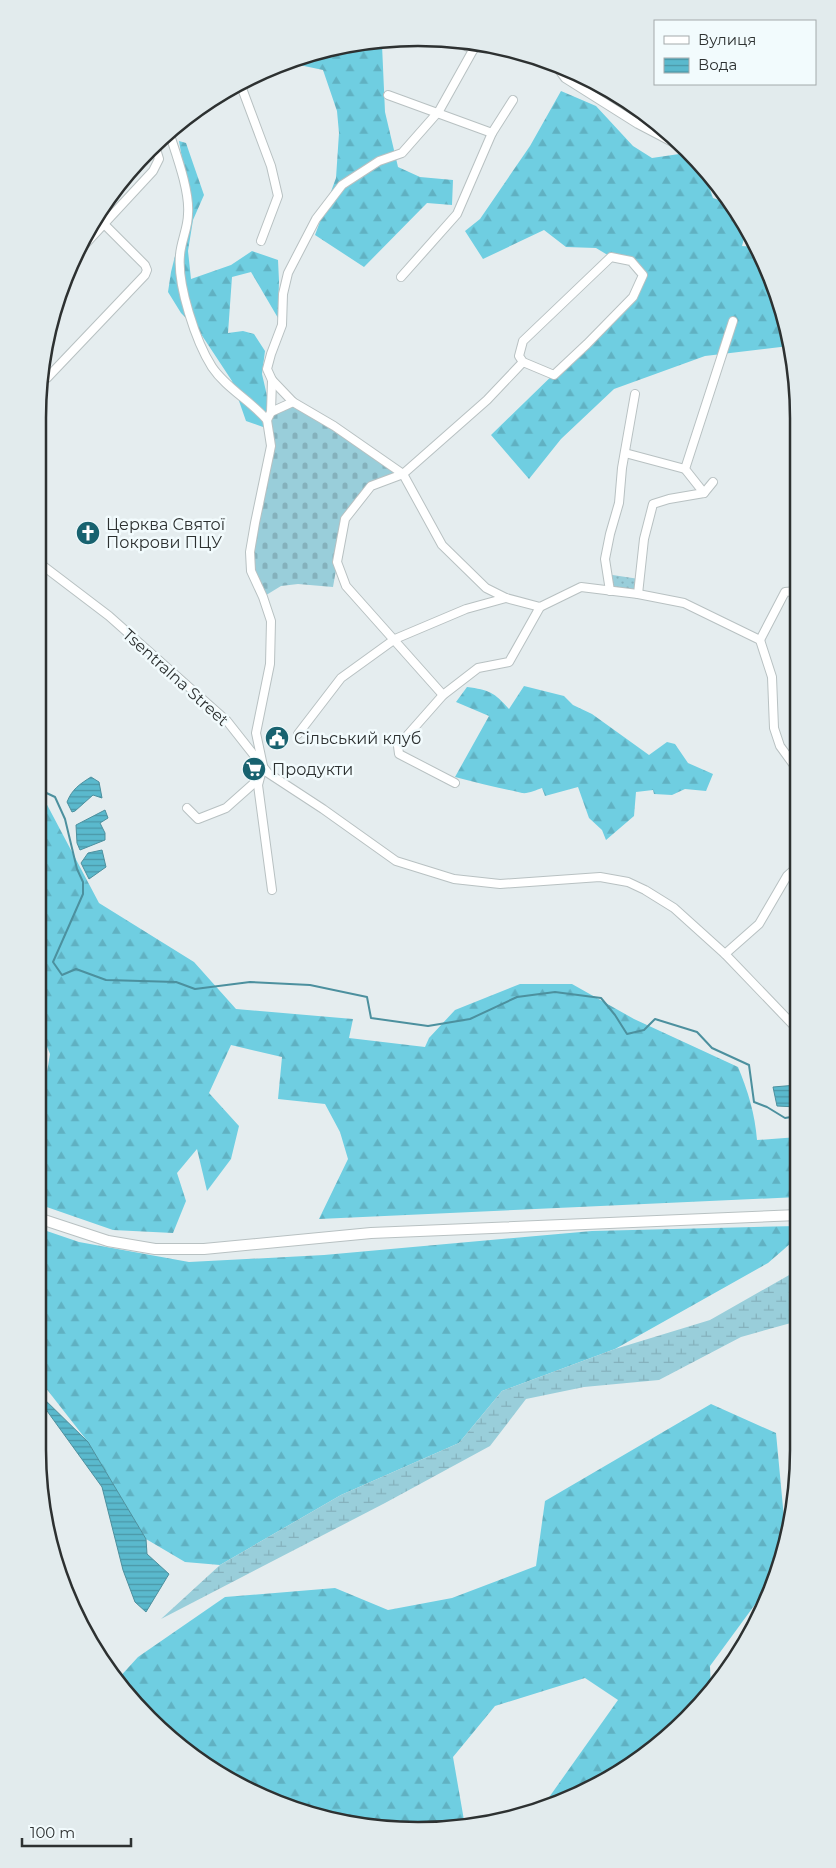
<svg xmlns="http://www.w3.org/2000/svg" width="836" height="1868" font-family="Montserrat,sans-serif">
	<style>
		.forest { fill: url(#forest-firs) }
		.wetland { fill: url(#wetland-marsh) }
		.cemetery { fill: url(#cemetery-stones) }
		.park { fill: url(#park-dots) }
		.water { fill: url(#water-rules); stroke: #4c909e }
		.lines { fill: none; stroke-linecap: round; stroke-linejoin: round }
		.stream { stroke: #4c909e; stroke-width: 2 }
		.street-casing { stroke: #b8c1c2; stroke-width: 10 }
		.secondary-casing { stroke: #b8c1c2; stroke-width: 12 }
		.street { stroke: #fff; stroke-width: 8 }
		.secondary { stroke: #fff; stroke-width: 10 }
		.labels { text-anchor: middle; stroke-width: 5; stroke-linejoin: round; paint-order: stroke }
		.poi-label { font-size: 16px; fill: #2d3131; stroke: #f2fbfd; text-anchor: start }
		.street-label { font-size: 16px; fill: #2d3131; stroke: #f2fbfd }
		.rim { fill: none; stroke: #2d3131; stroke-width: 2.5 }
	</style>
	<defs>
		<pattern id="forest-firs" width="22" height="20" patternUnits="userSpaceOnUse" patternTransform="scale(1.25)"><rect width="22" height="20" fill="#6fcee1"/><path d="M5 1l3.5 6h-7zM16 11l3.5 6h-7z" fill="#60b1c2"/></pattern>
		<pattern id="wetland-marsh" width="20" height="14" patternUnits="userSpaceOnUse" patternTransform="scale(1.25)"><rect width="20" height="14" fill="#99ceda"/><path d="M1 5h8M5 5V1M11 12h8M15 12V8" fill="none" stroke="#84b1bc"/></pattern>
		<pattern id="cemetery-stones" width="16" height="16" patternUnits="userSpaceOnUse" patternTransform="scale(1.25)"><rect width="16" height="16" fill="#99ceda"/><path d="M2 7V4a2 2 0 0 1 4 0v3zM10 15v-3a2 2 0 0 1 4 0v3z" fill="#84b1bc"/></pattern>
		<pattern id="park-dots" width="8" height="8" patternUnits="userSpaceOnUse" patternTransform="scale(1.25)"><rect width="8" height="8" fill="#99ceda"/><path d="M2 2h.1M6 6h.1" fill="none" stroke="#84b1bc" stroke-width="1.8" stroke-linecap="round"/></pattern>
		<pattern id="water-rules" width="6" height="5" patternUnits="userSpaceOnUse" patternTransform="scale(1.25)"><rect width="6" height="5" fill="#5ab9cd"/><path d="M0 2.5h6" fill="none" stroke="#4b97a7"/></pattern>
	</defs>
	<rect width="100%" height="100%" fill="#e5edef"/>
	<!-- forest -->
	<g class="forest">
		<path d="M380 41 382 45 385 112 398 167 420 177 453 180 452 205 427 203 364 267 315 235 336 178 339 133 337 111 323 70 290 63V62L320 50Z"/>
		<path d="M561 91 596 106 633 146 652 158 686 153 703 169 713 198 730 204 746 231 742 246 755 247 769 272 789 346 705 356 614 389 561 439 529 479 491 435 633 297 643 275 631 261 611 257 596 248 566 247 544 230 483 259 465 231 480 219 530 146Z"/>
		<path d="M179 141 186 143 204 195 193 220 188 251 191 279 231 265 252 251 278 260 279 281 278 318 251 272 232 277 228 333 243 331 254 334 265 351 262 374 268 400 263 427 246 421 232 381 199 331 181 313 168 292 171 272 189 200Z"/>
		<path d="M524 686 564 696 573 705 592 714 649 755 667 742 675 744 688 763 713 774 706 791 685 789 672 795 654 794 653 790 636 792 634 816 606 840 602 830 589 818 578 787 545 796 542 788C536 790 528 794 522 793 500 788 477 783 455 777L489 716 456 702 467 687C489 690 494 692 509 709Z"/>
		<path d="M38 793 44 799 99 903 194 962 236 1009 353 1019 349 1038 425 1047 429 1038 455 1010 520 984H572L634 1019 738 1067C748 1091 755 1114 757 1140L798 1137V1197L319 1219 348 1159 340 1132 325 1104 278 1099 282 1057 231 1045 209 1093 239 1126 231 1159 207 1191 197 1149 177 1173 186 1201 173 1233 113 1230 38 1204V1115L40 1113 50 1054 38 1025Z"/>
		<path d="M798 1226V1237L768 1263 615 1349 502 1391 459 1443 341 1495 220 1565 185 1562 146 1539 88 1442 38 1378V1228L79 1242 189 1262 324 1255 592 1231Z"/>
		<path d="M711 1404 776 1433 785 1529 778 1573 710 1666 711 1692 704 1701 608 1780 545 1803 618 1700 585 1678 495 1706 453 1757 465 1826 418 1830 344 1823 228 1780 132 1701 117 1680 138 1657 225 1597 335 1588 388 1610 452 1598 536 1566 545 1501Z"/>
	</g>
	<!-- wetland -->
	<path class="wetland" d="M798 1270V1321L741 1337 659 1380 584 1387 526 1399 490 1446 385 1503 161 1619 220 1565 341 1495 459 1443 502 1391 615 1349 710 1320Z"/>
	<!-- cemetery -->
	<path class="cemetery" d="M293 402 403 474 371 486 345 519 333 587 298 584 281 586 263 597 251 571 250 552 271 446 269 427 271 412Z"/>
	<!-- park -->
	<path class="park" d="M606 574 639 579 638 594 610 591Z"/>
	<!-- water -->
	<g class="water">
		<path d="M91 777 99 782 102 798 93 795 75 811 72 812 67 802C72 789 80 784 91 777Z"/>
		<path d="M105 810 108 818 100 823 105 833V840L80 850 77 843 76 825Z"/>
		<path d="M102 850 106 867 89 879 81 863 88 853Z"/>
		<path d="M797 1085V1107L777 1106 773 1087Z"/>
		<path d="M38 1393 88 1442 146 1539 147 1554 169 1574 146 1612 135 1602 123 1570 102 1487 42 1404 38 1400Z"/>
	</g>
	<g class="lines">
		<!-- stream -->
		<path class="stream" d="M38 789 55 797 65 819 77 869 83 882V894L53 962 62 975 76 969 106 980 176 982 195 989 250 982 310 985 367 997 371 1018 428 1026 470 1019 517 997 555 992 601 998 615 1015 627 1034 644 1030 655 1019 697 1032 712 1048 749 1065 754 1102 767 1107 785 1118 797 1116"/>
		<!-- street casing -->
		<g class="street-casing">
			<g id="street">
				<path d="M448 40 474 49"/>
				<path d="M557 67 565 78 638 124 680 146"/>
				<path d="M240 83 271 166 278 196 261 241"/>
				<path d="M388 95 492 133 513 100"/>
				<path d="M169 132C176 154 190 191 188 214 188 228 181 241 180 255 177 285 196 342 212 367 226 388 251 401 267 420"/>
				<path d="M77 253 153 171 159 159 155 146"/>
				<path d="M401 277 457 214 492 133"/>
				<path d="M47 378 145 275 147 270 145 265 105 225"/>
				<path d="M272 380 293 402 334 426 403 474 442 545 486 588 506 598 540 607 581 587 638 594 684 603 760 640 772 677 774 728 780 746 796 768"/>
				<path d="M271 412 272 380 267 369 271 354 282 325 283 294 288 273 316 219 342 185 379 161 402 153 439 111 477 43"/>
				<path d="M625 453 685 469"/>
				<path d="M704 493 685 469 733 321"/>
				<path d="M38 562 109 616 227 721 268 773 323 809 396 861 454 879 500 884 600 877 628 882 645 890 674 908 725 954 797 1029"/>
				<path d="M610 591 605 559 610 534 619 503 622 468 635 394"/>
				<path d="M638 594 644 539 653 504 669 499 704 493 713 482"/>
				<path d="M760 640 785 592 796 591"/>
				<path d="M443 695 346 586 337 562 345 519 371 486 403 474 487 400 523 362 554 375 587 344 633 297 643 275 631 261 611 257 523 341 519 356 523 362"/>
				<path d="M298 734 341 678 395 639 466 609 506 598"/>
				<path d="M455 783 399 754 398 746 443 695 478 668 509 662 540 607"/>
				<path d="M187 808 198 819 226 808 253 784 257 776"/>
				<path d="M272 890 258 785 263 766 256 733 270 664 271 621 263 597 251 571 250 552 255 523 271 446 267 420 271 412 293 402"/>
				<path d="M725 954 759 924 787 876 797 867"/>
			</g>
		</g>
		<!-- secondary casing -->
		<g class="secondary-casing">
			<path id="secondary" d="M38 1218 108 1241 155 1249H204L371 1233 798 1215"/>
		</g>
		<!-- street -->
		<use href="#street" class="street"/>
		<!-- secondary -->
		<use href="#secondary" class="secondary"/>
	</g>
	<!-- icons -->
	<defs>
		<g id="church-disc" transform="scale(1.25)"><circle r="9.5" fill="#18626f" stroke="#f2fbfd"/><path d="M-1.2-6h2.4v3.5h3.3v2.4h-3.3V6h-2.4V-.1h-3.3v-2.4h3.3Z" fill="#fff"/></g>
		<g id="civic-disc" transform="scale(1.25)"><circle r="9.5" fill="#18626f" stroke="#f2fbfd"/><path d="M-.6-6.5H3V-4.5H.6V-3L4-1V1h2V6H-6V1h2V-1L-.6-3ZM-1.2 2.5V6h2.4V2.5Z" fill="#fff"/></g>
		<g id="supermarket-disc" transform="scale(1.25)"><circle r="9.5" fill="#18626f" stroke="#f2fbfd"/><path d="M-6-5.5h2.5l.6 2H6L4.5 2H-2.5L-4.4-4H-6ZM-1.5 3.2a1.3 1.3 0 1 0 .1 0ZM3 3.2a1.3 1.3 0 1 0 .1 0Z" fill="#fff"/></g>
	</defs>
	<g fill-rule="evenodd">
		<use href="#church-disc" x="88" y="533"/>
		<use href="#civic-disc" x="277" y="738"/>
		<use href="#supermarket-disc" x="254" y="769"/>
	</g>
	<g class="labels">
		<!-- poi labels -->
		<g class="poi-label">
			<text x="106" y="530">Церква Святої<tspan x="106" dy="18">Покрови ПЦУ</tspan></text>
			<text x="294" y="744">Сільський клуб</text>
			<text x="272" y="775">Продукти</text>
		</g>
		<!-- street labels -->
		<g class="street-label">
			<text transform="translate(176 677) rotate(42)" y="6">Tsentralna Street</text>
		</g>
	</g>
	<!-- crop -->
	<path d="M0 0H836V1868H0ZM418 46H418A372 372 0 0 1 790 418V1450A372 372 0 0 1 418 1822H418A372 372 0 0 1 46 1450V418A372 372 0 0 1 418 46Z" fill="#e2ebed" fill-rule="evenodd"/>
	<path class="rim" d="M418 46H418A372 372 0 0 1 790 418V1450A372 372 0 0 1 418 1822H418A372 372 0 0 1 46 1450V418A372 372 0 0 1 418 46Z"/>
	<!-- legend -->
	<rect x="654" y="20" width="162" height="65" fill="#f2fbfd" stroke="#a3aaab"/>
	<rect x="664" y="36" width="25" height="8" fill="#ffffff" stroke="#a3aaab"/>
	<text x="698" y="45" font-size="15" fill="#2d3131">Вулиця</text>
	<rect x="664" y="58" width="25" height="15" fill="url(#water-rules)" stroke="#a3aaab"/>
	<text x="698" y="70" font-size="15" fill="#2d3131">Вода</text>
	<!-- scale -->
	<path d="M22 1838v8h109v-8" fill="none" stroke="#2d3131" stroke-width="2.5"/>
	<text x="30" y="1838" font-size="15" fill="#2d3131" stroke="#f2fbfd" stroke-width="4" paint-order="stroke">100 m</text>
</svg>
